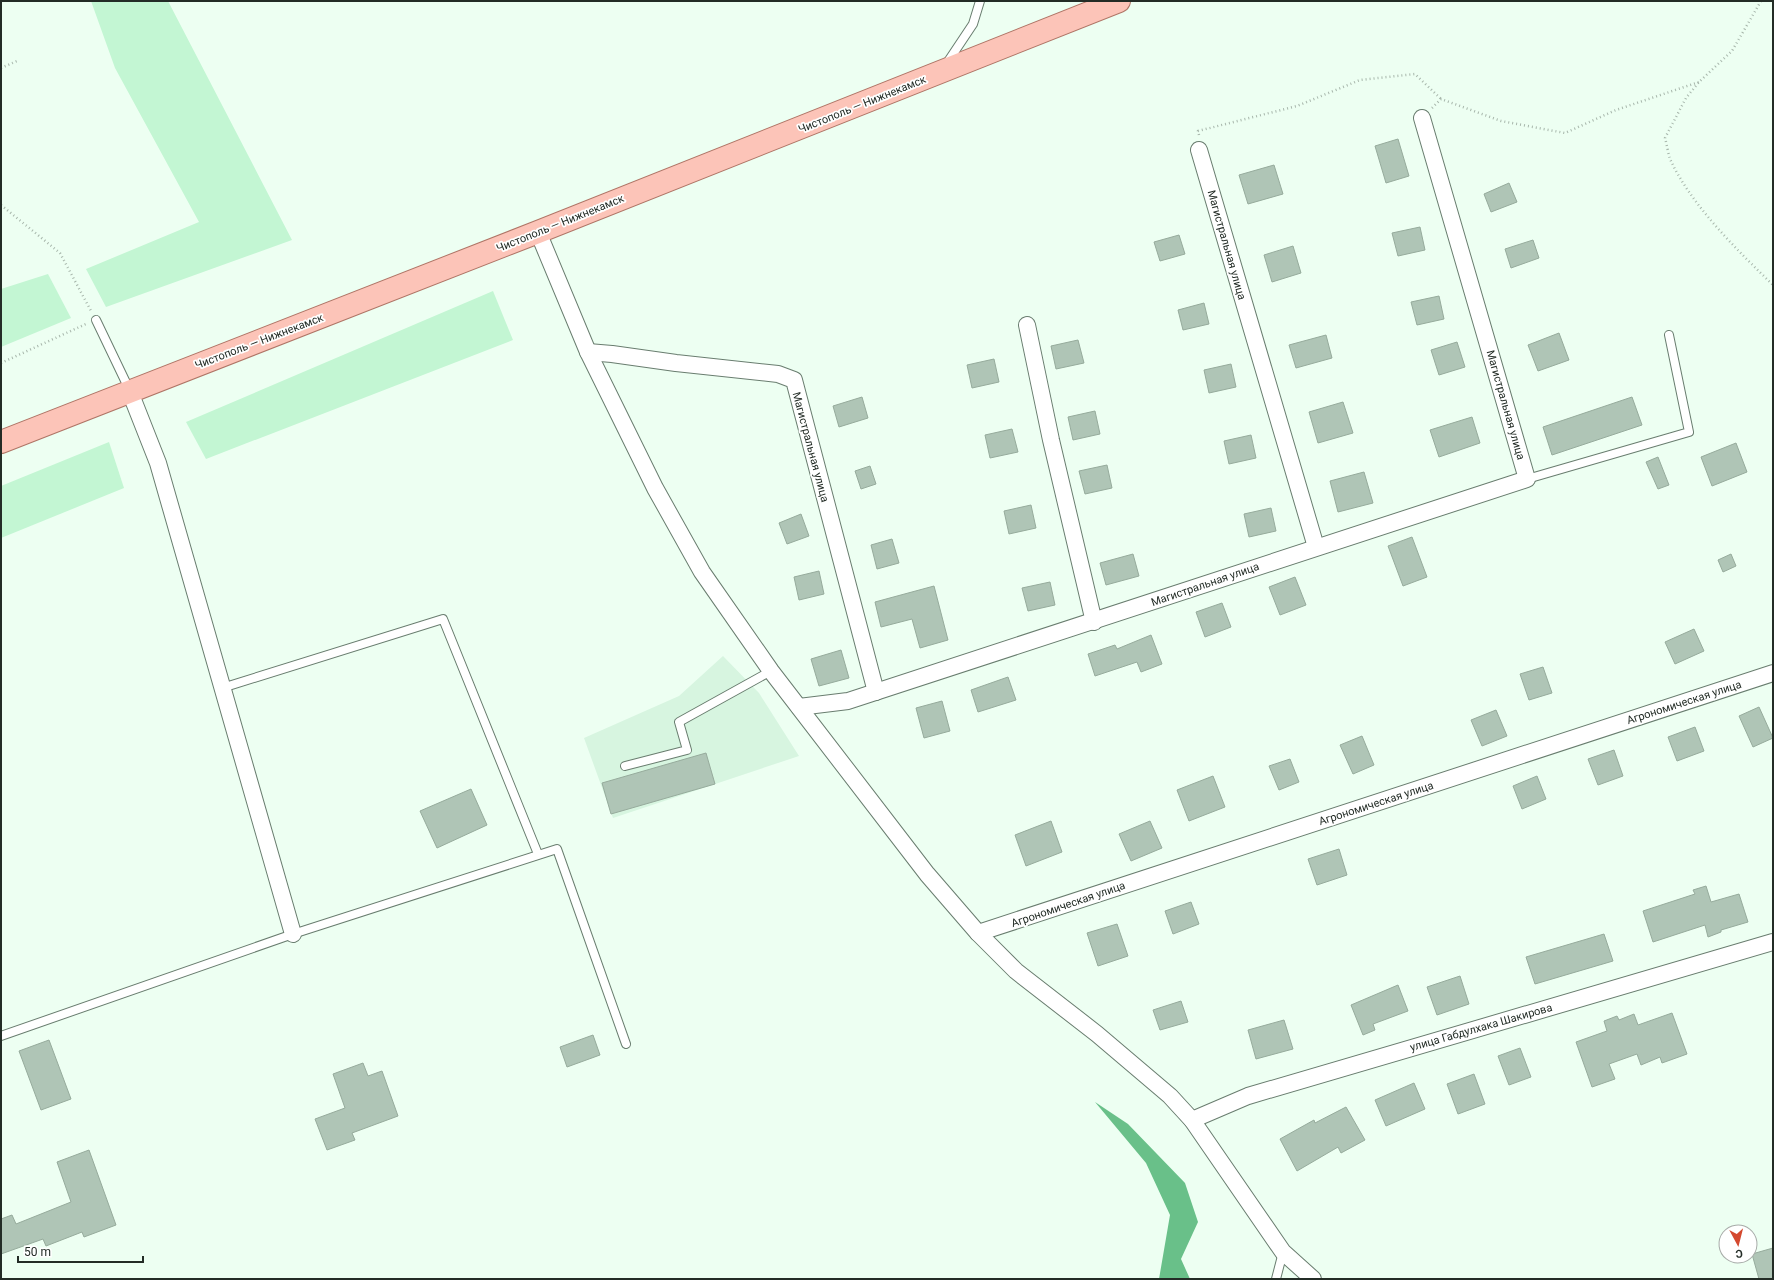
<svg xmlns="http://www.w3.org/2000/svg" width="1774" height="1280" font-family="Roboto,sans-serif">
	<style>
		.built { fill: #d7f5e0 }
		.green { fill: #c3f6d3 }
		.water { fill: #69c089 }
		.building { fill: #afc5b6; stroke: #96ab9c }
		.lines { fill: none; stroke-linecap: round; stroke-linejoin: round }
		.lane-casing { stroke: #697d6f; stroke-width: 10 }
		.street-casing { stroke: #697d6f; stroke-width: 18 }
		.primary-casing { stroke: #af7566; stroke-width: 24 }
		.path { stroke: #a8b7ac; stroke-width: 2.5; stroke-dasharray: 1 3; stroke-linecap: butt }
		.lane { stroke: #fff; stroke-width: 8 }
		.street { stroke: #fff; stroke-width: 16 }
		.primary { stroke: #fcc4b8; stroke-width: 22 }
		.labels { text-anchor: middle; stroke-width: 3.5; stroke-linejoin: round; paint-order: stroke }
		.street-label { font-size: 11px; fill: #232c26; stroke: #fff }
	</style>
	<rect width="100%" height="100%" fill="#edfff2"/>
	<!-- built -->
	<path class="built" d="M723 656 759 693 799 756 613 818 584 738 679 696Z"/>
	<!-- green -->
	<g class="green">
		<path d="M91 1H168L292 240 106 307 86 269 199 222 115 68Z"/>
		<path d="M48 274 71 318 1 347V289Z"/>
		<path d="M493 291 513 340 206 459 186 422Z"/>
		<path d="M109 442 124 488 1 538V486Z"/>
	</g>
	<!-- water -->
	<path class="water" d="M1095 1102 1128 1124 1185 1183 1198 1222 1181 1259 1190 1279H1159L1170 1215 1146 1163Z"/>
	<!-- building -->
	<g class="building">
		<path d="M1398 139 1409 176 1386 183 1375 146Z"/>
		<path d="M1274 165 1283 194 1248 204 1239 175Z"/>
		<path d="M1509 183 1517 202 1491 212 1484 194Z"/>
		<path d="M1420 227 1425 250 1398 256 1392 233Z"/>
		<path d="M1179 235 1185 254 1160 261 1154 242Z"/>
		<path d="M1533 240 1539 258 1511 268 1505 249Z"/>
		<path d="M1293 246 1301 273 1272 282 1264 255Z"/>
		<path d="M1439 296 1444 319 1417 325 1411 302Z"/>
		<path d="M1204 303 1209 324 1183 330 1178 310Z"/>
		<path d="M1559 333 1569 360 1538 371 1528 345Z"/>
		<path d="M1326 335 1332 358 1296 368 1289 345Z"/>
		<path d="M1078 340 1084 363 1056 369 1051 346Z"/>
		<path d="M1457 342 1465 367 1439 375 1431 350Z"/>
		<path d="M994 359 999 382 972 388 967 365Z"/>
		<path d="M1231 364 1236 387 1209 393 1204 370Z"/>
		<path d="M862 397 868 418 839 427 833 406Z"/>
		<path d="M1632 397 1642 425 1552 455 1543 427Z"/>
		<path d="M1343 402 1353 433 1318 443 1309 412Z"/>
		<path d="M1095 411 1100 434 1073 440 1068 417Z"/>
		<path d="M1472 417 1480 443 1439 457 1430 430Z"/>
		<path d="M1012 429 1018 452 990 458 985 435Z"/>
		<path d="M1251 435 1256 458 1229 464 1224 441Z"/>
		<path d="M1736 443 1747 472 1712 486 1701 457Z"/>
		<path d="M1658 457 1669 485 1658 489 1646 462Z"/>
		<path d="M1107 465 1112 488 1085 494 1079 471Z"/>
		<path d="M870 466 876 484 861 489 855 471Z"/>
		<path d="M1364 472 1373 503 1338 512 1330 481Z"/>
		<path d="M1031 505 1036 528 1009 534 1004 511Z"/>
		<path d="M1271 508 1276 531 1249 537 1244 514Z"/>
		<path d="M801 514 809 536 787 544 779 523Z"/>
		<path d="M1412 537 1427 577 1403 586 1388 546Z"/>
		<path d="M892 539 899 563 877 569 871 545Z"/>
		<path d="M1133 554 1139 576 1106 585 1100 563Z"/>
		<path d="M1731 554 1736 566 1723 572 1718 560Z"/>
		<path d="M819 571 824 594 799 600 794 577Z"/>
		<path d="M1295 577 1306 605 1280 615 1269 587Z"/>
		<path d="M1050 582 1055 605 1028 611 1022 588Z"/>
		<path d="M934 586 948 640 920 648 912 619 881 627 875 602Z"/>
		<path d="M1222 603 1231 627 1205 637 1196 612Z"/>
		<path d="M1694 629 1704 651 1675 664 1665 642Z"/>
		<path d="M1151 635 1162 664 1141 672 1137 662 1095 676 1088 654 1115 645 1117 649Z"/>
		<path d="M841 650 849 678 819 686 811 659Z"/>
		<path d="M1543 667 1552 693 1529 700 1520 674Z"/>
		<path d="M1008 677 1016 700 978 712 971 690Z"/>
		<path d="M942 701 950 731 924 738 916 708Z"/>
		<path d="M1759 707 1773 738 1753 747 1739 716Z"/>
		<path d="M1496 710 1507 736 1482 746 1471 720Z"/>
		<path d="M1695 727 1704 751 1677 761 1668 737Z"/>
		<path d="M1362 736 1374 765 1353 774 1340 745Z"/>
		<path d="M1614 750 1623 776 1598 785 1588 759Z"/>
		<path d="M706 753 715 784 611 814 602 783Z"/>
		<path d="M1290 759 1299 782 1279 790 1269 766Z"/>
		<path d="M1213 776 1225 807 1189 821 1177 790Z"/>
		<path d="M1537 776 1546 799 1522 809 1513 786Z"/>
		<path d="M471 789 487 825 437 848 420 811Z"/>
		<path d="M1051 821 1062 852 1026 866 1015 835Z"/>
		<path d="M1150 821 1162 848 1131 861 1119 834Z"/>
		<path d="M1339 849 1347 875 1317 885 1308 859Z"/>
		<path d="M1706 886 1711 902 1739 894 1748 922 1721 930V932L1708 937 1705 925 1653 942 1643 911 1695 894 1693 890Z"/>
		<path d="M1191 902 1199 924 1173 934 1165 911Z"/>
		<path d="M1117 924 1128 956 1098 966 1087 933Z"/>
		<path d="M1604 934 1613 961 1535 984 1526 957Z"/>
		<path d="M1460 976 1469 1004 1437 1015 1427 987Z"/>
		<path d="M1398 985 1408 1011 1373 1024 1375 1030 1363 1035 1351 1005Z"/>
		<path d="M1181 1001 1188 1022 1160 1030 1153 1010Z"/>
		<path d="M1672 1013 1687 1054 1662 1063 1660 1057 1641 1065 1637 1054 1609 1064 1615 1079 1592 1087 1576 1042 1607 1031 1604 1021 1617 1016 1619 1020 1634 1014 1638 1025Z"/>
		<path d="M1284 1020 1293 1049 1256 1059 1248 1030Z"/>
		<path d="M593 1035 600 1055 567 1067 560 1047Z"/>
		<path d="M49 1040 71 1099 41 1110 19 1051Z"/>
		<path d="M1520 1048 1531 1077 1509 1085 1498 1056Z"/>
		<path d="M363 1063 368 1076 382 1071 398 1116 352 1133 355 1140 327 1150 315 1119 345 1108 333 1074Z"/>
		<path d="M1474 1074 1485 1104 1458 1114 1447 1084Z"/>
		<path d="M1414 1083 1425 1109 1386 1126 1375 1100Z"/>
		<path d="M1346 1107 1365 1140 1341 1153 1338 1147 1297 1171 1280 1139 1314 1120 1315 1123Z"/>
		<path d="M89 1150 116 1225 84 1237 82 1232 46 1246 43 1239 1 1254V1219L12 1215 16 1224 71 1202 57 1162Z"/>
		<path d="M1773 1248V1279H1759L1752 1254Z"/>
	</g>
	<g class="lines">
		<!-- lane casing -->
		<g class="lane-casing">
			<g id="lane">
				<path d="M947 63 973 24 980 1"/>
				<path d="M96 320 130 391"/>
				<path d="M1527 479 1689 432 1669 335"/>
				<path d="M222 688 443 619 538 854"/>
				<path d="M625 766 687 750 679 722 771 671"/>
				<path d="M1 1036 293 934 557 849 626 1044"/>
				<path d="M1276 1279 1283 1252"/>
			</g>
		</g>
		<!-- street casing -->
		<g class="street-casing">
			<g id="street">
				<path d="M1199 150 1316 547"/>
				<path d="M538 232 588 352 655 488 702 572 771 671 927 874 978 933 1016 971 1097 1034 1170 1096 1192 1120 1283 1252 1313 1279"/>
				<path d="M1027 325 1051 440 1094 622"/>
				<path d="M588 352 612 354 676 363 778 374 794 380 876 692"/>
				<path d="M130 392 158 463 293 934"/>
				<path d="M799 707 848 701 1527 479 1422 118"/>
				<path d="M978 933 1773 673"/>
				<path d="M1192 1120 1248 1096 1773 942"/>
			</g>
		</g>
		<!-- primary casing -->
		<g class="primary-casing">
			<path id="primary" d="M1 442 538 232 1119 1"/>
		</g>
		<!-- path -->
		<g class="path">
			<path d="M1761 1 1732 51 1699 82 1686 98 1665 138C1667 145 1668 153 1670 159 1691 205 1737 250 1773 285"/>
			<path d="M1 68 17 61"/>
			<path d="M1432 108 1441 99 1501 121 1565 133 1616 110 1699 82"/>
			<path d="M1199 135 1198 131 1297 106 1360 80 1415 74 1441 99"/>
			<path d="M1 205 60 253 91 311"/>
			<path d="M1 363 86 324"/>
		</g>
		<!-- lane -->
		<use href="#lane" class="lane"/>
		<!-- street -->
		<use href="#street" class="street"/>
		<!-- primary -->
		<use href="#primary" class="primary"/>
	</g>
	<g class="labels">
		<!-- street labels -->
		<g class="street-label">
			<text transform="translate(862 104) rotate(-22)" y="4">Чистополь — Нижнекамск</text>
			<text transform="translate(560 223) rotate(-22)" y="4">Чистополь — Нижнекамск</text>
			<text transform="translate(1227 245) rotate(74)" y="4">Магистральная улица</text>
			<text transform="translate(259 341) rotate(-21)" y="4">Чистополь — Нижнекамск</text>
			<text transform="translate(1506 405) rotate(74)" y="4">Магистральная улица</text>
			<text transform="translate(811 447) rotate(75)" y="4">Магистральная улица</text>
			<text transform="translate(1205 584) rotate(-19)" y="4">Магистральная улица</text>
			<text transform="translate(1684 702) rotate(-18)" y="4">Агрономическая улица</text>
			<text transform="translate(1376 803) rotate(-18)" y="4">Агрономическая улица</text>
			<text transform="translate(1068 904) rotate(-19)" y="4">Агрономическая улица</text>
			<text transform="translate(1481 1027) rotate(-16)" y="4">улица Габдулхака Шакирова</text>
		</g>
	</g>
	<!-- border -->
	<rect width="1774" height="1280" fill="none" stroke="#232c26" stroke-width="4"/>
	<!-- north arrow -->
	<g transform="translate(1738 1244) rotate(173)"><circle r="19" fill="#ffffff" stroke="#a7aba8"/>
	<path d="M0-3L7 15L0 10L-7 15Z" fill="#d4492f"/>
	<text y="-6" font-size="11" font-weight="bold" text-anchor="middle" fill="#232c26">С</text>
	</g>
	<!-- scale -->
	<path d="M18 1256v6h125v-6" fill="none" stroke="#232c26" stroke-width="2"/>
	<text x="24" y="1256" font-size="12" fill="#232c26" stroke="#ffffff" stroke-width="3" paint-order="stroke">50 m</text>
</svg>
